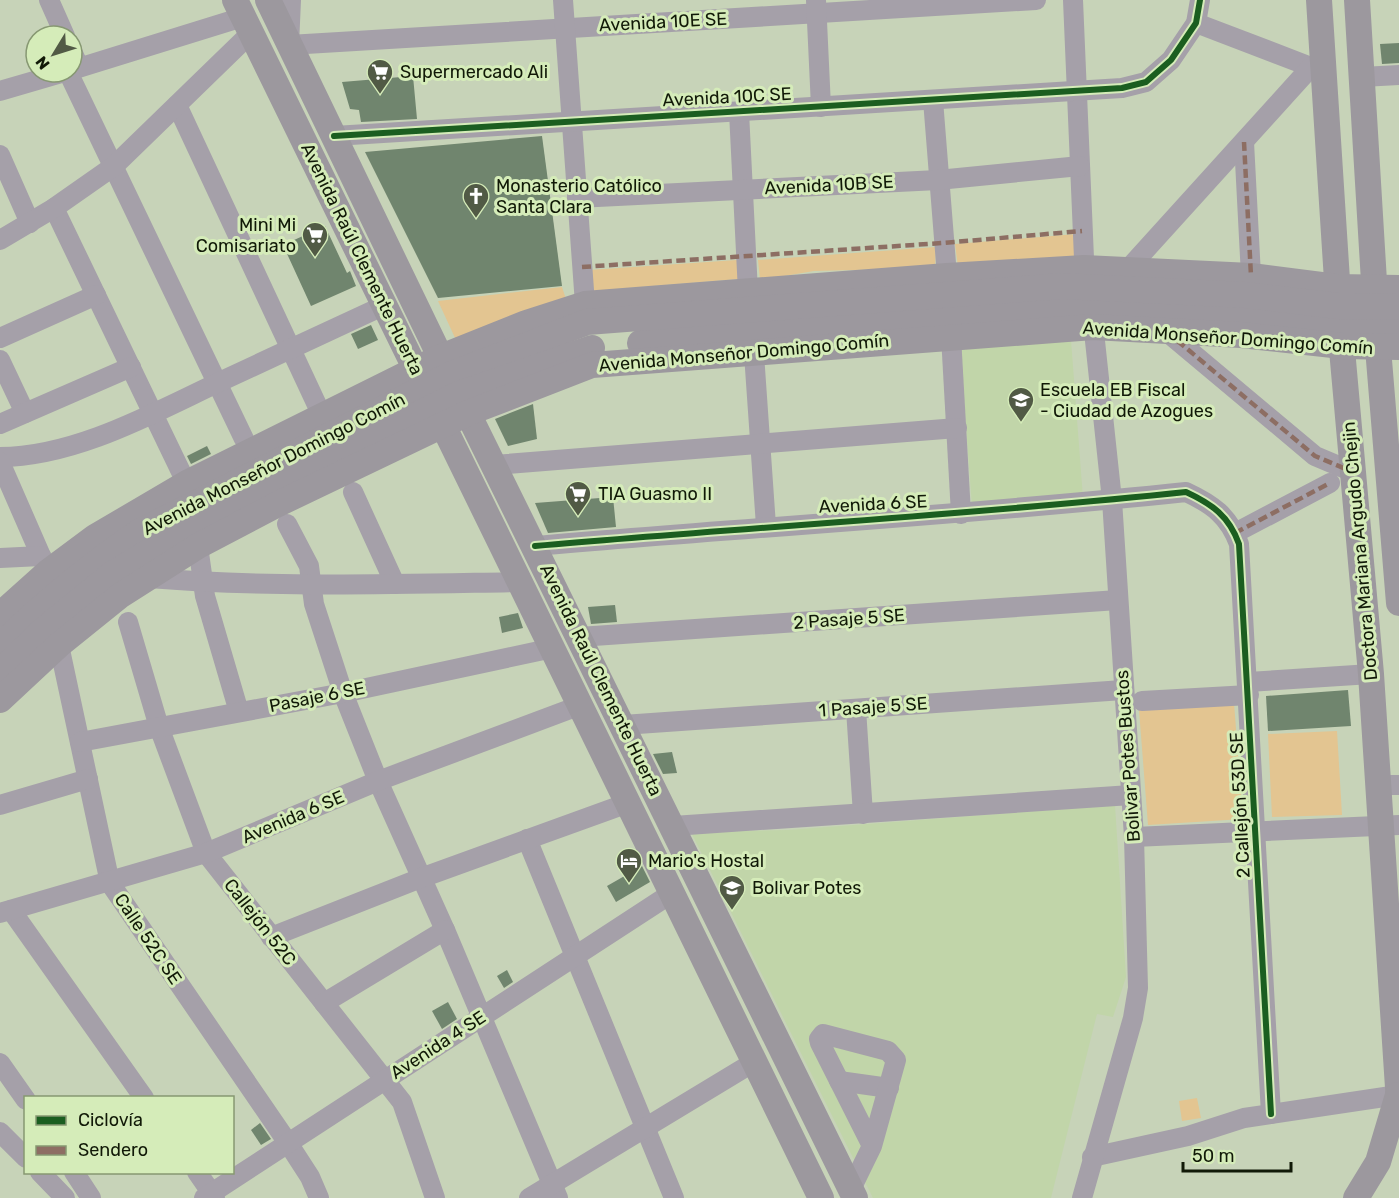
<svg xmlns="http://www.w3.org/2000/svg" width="1399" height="1198" font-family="Rubik,sans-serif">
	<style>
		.built { fill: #c1d5a9 }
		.green { fill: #e3c591 }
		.building { fill: #70856e }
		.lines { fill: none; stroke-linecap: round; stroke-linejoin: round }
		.minor { stroke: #a5a0a9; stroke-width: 20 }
		.major { stroke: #9c989e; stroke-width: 26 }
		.quiet { stroke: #8d6e63; stroke-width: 4.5; stroke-dasharray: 9 4.5; stroke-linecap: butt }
		.cycleway-casing { stroke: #d5ecb9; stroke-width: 10 }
		.cycleway { stroke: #1b5e20; stroke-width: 6 }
		.labels { text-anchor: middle; stroke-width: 6; stroke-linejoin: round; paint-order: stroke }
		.street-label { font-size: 18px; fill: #111907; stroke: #d5ecb9 }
		.poi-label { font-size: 18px; fill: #111907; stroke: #d5ecb9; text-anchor: start }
	</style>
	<rect width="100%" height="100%" fill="#c7d3b8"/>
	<!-- built -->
	<g class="built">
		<path d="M1071 340 1083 498 972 506 960 348Z"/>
		<path d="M1115 805 1126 977 1113 1017 1097 1014 1051 1198H873L691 832 788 830Z"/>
	</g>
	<!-- green -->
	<g class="green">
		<path d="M1076 234 1077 258 958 267 955 244Z"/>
		<path d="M936 247 935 268 814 271 760 280 758 260Z"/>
		<path d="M737 260 739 279 593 291 589 270Z"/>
		<path d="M562 287 567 302 456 340 438 301Z"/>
		<path d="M1234 703 1243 819 1148 825 1139 710Z"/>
		<path d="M1337 731 1342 815 1272 817 1268 734Z"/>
		<path d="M1197 1098 1201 1118 1182 1121 1179 1101Z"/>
	</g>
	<!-- building -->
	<g class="building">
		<path d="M1399 43V63L1382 64 1380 44Z"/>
		<path d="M413 76 417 119 361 122 359 110 350 109 342 82Z"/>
		<path d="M542 136 562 286 438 298 365 152Z"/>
		<path d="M325 226 347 273 350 271 356 286 311 306 283 245Z"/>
		<path d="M371 325 378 340 358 349 351 334Z"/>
		<path d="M533 404 537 439 508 446 495 419Z"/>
		<path d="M207 446 211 454 191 464 187 456Z"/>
		<path d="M613 497 616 527 548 533 535 503Z"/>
		<path d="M615 605 617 622 591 624 588 607Z"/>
		<path d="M518 613 523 628 502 633 499 617Z"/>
		<path d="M1348 690 1351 726 1268 731 1266 696Z"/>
		<path d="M672 752 677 773 663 774 653 754Z"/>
		<path d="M642 866 650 882 616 902 607 886Z"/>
		<path d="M507 970 513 982 504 988 497 976Z"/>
		<path d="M448 1002 457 1019 442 1029 432 1011Z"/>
		<path d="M260 1123 271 1139 261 1145 251 1130Z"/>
	</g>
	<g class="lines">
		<!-- minor -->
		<g class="minor">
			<path d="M49 0 65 36"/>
			<path d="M291 0 289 45 1036 0"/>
			<path d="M563 0 585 304"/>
			<path d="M816 0 821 107"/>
			<path d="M1073 0 1085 282"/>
			<path d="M1196 23 1311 67 1323 66"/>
			<path d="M72 51 79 67"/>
			<path d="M72 70 243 17"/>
			<path d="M68 72 244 439"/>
			<path d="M1362 77 1399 75"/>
			<path d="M0 91 65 72"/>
			<path d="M933 100 947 276"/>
			<path d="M177 105 317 405"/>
			<path d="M739 112 748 292"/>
			<path d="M334 136 1122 88 1146 82 1171 60 1196 23 1200 0"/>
			<path d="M1244 142 1251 276"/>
			<path d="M0 155 30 223"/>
			<path d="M577 198 938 180 1080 166"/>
			<path d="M54 208 182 474"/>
			<path d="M0 240 54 208 114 166 251 33"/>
			<path d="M1129 268 1311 67"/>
			<path d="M1167 332 1315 456 1353 472"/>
			<path d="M951 336 961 514"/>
			<path d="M0 338 96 295"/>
			<path d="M754 354 766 526"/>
			<path d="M0 360 25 413"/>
			<path d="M0 424 131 367"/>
			<path d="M0 457C73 457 150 415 215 384 271 358 328 332 385 305"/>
			<path d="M0 462 48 572"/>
			<path d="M494 465 957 428"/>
			<path d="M353 492 395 584"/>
			<path d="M287 524 309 566 314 604 343 693 378 781 445 930 558 1198"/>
			<path d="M1235 533 1330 483"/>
			<path d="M198 546 205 596 239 712"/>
			<path d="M535 546C752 527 969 515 1186 492 1212 504 1229 516 1239 544L1271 1114"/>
			<path d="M0 558 41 556"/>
			<path d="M149 578C272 588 397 584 521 582"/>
			<path d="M128 622 159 727 206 853 402 1102 435 1198"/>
			<path d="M579 637 1118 600"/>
			<path d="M59 645 110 883 288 1143 310 1177 319 1198"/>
			<path d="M1248 682 1371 674"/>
			<path d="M1142 701 1249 695"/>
			<path d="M856 709 863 814"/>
			<path d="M623 725 1123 690"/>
			<path d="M80 742 343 693 553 648"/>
			<path d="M1378 785H1399"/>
			<path d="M0 805 88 779"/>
			<path d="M673 826 1131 795"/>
			<path d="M1134 837 1399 825"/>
			<path d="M527 839 674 1198"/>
			<path d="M11 910 144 1098"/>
			<path d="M0 913 206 853 378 781 581 705"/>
			<path d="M271 937 421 878 628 803"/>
			<path d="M324 1003 445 930"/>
			<path d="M0 1063 26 1100"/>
			<path d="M839 1081 889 1088"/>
			<path d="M0 1132 26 1158"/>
			<path d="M1092 1157 1188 1136 1244 1118 1398 1095"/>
			<path d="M40 1172 65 1198"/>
			<path d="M74 1172 91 1198"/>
			<path d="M197 1172 215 1198"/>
			<path d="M851 1189 872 1146 896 1060 888 1051 823 1034 819 1039 820 1043 872 1146"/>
			<path d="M204 1198 672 893"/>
			<path d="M529 1198 754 1062"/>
			<path d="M1082 1198 1133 1018 1138 988 1134 837 1112 500 1092 313"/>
		</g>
		<!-- major -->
		<g class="major">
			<path d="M235 0 821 1198"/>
			<path d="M268 0 449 375 855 1198"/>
			<path d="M1319 0 1340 327 1371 674 1399 1103"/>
			<path d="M1357 0 1378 348 1399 603"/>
			<path d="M640 343 951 317 1091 308 1243 314 1340 327 1399 328"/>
			<path d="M0 615 48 572 95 537 187 483 441 357 526 323 585 304 947 276 1084 268 1251 276 1337 287 1399 288"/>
			<path d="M0 646C43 604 89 566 139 532L449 375 587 322 1062 286 1245 295 1338 306 1399 307"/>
			<path d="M0 672 42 631 112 574 193 525 459 394 592 348"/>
			<path d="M0 700 59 645 121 595 198 546 278 504 468 413 592 365 1093 327 1241 335 1342 346 1399 347"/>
			<path d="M1356 1198 1378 1162 1398 1095"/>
		</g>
		<!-- quiet -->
		<g class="quiet">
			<path d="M1244 142 1251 276"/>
			<path d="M582 267 943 243 1082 231"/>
			<path d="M1167 332 1315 456 1353 472"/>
			<path d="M1235 533 1330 483"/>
		</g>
		<!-- cycleway casing -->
		<g class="cycleway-casing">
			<g id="cycleway">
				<path d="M334 136 1122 88 1146 82 1171 60 1196 23 1200 0"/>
				<path d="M535 546C752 527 969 515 1186 492 1212 504 1229 516 1239 544L1271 1114"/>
			</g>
		</g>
		<!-- cycleway -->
		<use href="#cycleway" class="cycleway"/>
	</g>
	<!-- icons -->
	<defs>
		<g id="supermarket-pin" transform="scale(1.35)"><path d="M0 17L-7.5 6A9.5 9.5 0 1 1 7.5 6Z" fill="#515a45" stroke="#d5ecb9"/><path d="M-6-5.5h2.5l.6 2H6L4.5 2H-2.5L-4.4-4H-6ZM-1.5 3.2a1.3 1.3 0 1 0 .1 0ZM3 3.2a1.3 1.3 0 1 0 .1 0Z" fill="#fff"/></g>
		<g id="church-pin" transform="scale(1.35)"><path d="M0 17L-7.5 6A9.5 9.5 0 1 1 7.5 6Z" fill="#515a45" stroke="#d5ecb9"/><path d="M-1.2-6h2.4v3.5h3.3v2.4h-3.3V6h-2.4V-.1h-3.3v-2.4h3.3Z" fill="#fff"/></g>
		<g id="school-pin" transform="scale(1.35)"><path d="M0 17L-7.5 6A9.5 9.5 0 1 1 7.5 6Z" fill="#515a45" stroke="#d5ecb9"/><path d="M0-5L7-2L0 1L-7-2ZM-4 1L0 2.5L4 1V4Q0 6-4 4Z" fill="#fff"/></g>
		<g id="hotel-pin" transform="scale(1.35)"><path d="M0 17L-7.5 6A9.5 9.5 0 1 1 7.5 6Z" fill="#515a45" stroke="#d5ecb9"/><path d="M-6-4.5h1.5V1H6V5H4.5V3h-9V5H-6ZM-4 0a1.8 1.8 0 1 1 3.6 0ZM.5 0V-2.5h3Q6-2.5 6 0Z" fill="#fff"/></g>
	</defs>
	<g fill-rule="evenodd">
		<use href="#supermarket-pin" x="380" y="72"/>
		<use href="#church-pin" x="476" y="196"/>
		<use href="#supermarket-pin" x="315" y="235"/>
		<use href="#school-pin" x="1021" y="400"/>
		<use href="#supermarket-pin" x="578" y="494"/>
		<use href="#hotel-pin" x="629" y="861"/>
		<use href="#school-pin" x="732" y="888"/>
	</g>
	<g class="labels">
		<!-- street labels -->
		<g class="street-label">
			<text transform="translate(663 22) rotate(-3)" y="6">Avenida 10E SE</text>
			<text transform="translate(727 97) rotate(-3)" y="6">Avenida 10C SE</text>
			<text transform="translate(829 185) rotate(-3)" y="6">Avenida 10B SE</text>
			<text transform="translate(362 259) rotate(64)" y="6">Avenida Raúl Clemente Huerta</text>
			<text transform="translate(1228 338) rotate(4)" y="6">Avenida Monseñor Domingo Comín</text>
			<text transform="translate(744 353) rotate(-5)" y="6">Avenida Monseñor Domingo Comín</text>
			<text transform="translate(274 464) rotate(-27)" y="6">Avenida Monseñor Domingo Comín</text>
			<text transform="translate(873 504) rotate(-3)" y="6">Avenida 6 SE</text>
			<text transform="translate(1360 551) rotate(-95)" y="6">Doctora Mariana Argudo Chejin</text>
			<text transform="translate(849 619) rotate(-4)" y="6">2 Pasaje 5 SE</text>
			<text transform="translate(601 680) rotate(64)" y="6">Avenida Raúl Clemente Huerta</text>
			<text transform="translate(317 697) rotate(-11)" y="6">Pasaje 6 SE</text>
			<text transform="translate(873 707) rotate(-4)" y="6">1 Pasaje 5 SE</text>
			<text transform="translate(1128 756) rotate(-94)" y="6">Bolivar Potes Bustos</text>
			<text transform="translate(1240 805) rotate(-93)" y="6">2 Callejón 53D SE</text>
			<text transform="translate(293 817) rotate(-23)" y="6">Avenida 6 SE</text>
			<text transform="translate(260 922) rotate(52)" y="6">Callejón 52C</text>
			<text transform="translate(148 939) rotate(56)" y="6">Calle 52C SE</text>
			<text transform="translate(438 1045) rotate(-33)" y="6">Avenida 4 SE</text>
		</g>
		<!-- poi labels -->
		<g class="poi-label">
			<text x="400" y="78">Supermercado Ali</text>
			<text x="496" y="192">Monasterio Católico<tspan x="496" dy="21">Santa Clara</tspan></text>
			<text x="296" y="231" text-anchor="end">Mini Mi<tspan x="296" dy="21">Comisariato</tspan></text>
			<text x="1040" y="396">Escuela EB Fiscal<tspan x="1040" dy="21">- Ciudad de Azogues</tspan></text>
			<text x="598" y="500">TIA Guasmo II</text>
			<text x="648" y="867">Mario's Hostal</text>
			<text x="752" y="894">Bolivar Potes</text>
		</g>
	</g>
	<!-- legend -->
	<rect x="24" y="1096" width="210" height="78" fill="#d5ecb9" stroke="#879872" stroke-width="1.5"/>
	<rect x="36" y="1116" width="30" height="9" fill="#1b5e20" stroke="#879872" stroke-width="1.5"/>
	<text x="78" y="1126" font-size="18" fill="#111907">Ciclovía</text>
	<rect x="36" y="1146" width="30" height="9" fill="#8d6e63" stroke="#879872" stroke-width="1.5"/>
	<text x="78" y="1156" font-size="18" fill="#111907">Sendero</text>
	<!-- north arrow -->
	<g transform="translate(54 54) rotate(232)"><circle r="28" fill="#d5ecb9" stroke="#879872" stroke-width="1.5"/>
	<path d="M0-4.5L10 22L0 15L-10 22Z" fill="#515a45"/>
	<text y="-9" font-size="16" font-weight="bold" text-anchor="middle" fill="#111907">N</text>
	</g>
	<!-- scale -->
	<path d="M1183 1162v9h108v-9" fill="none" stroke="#111907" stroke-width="3"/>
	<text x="1192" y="1162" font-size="18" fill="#111907" stroke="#d5ecb9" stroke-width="4.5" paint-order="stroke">50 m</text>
</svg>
